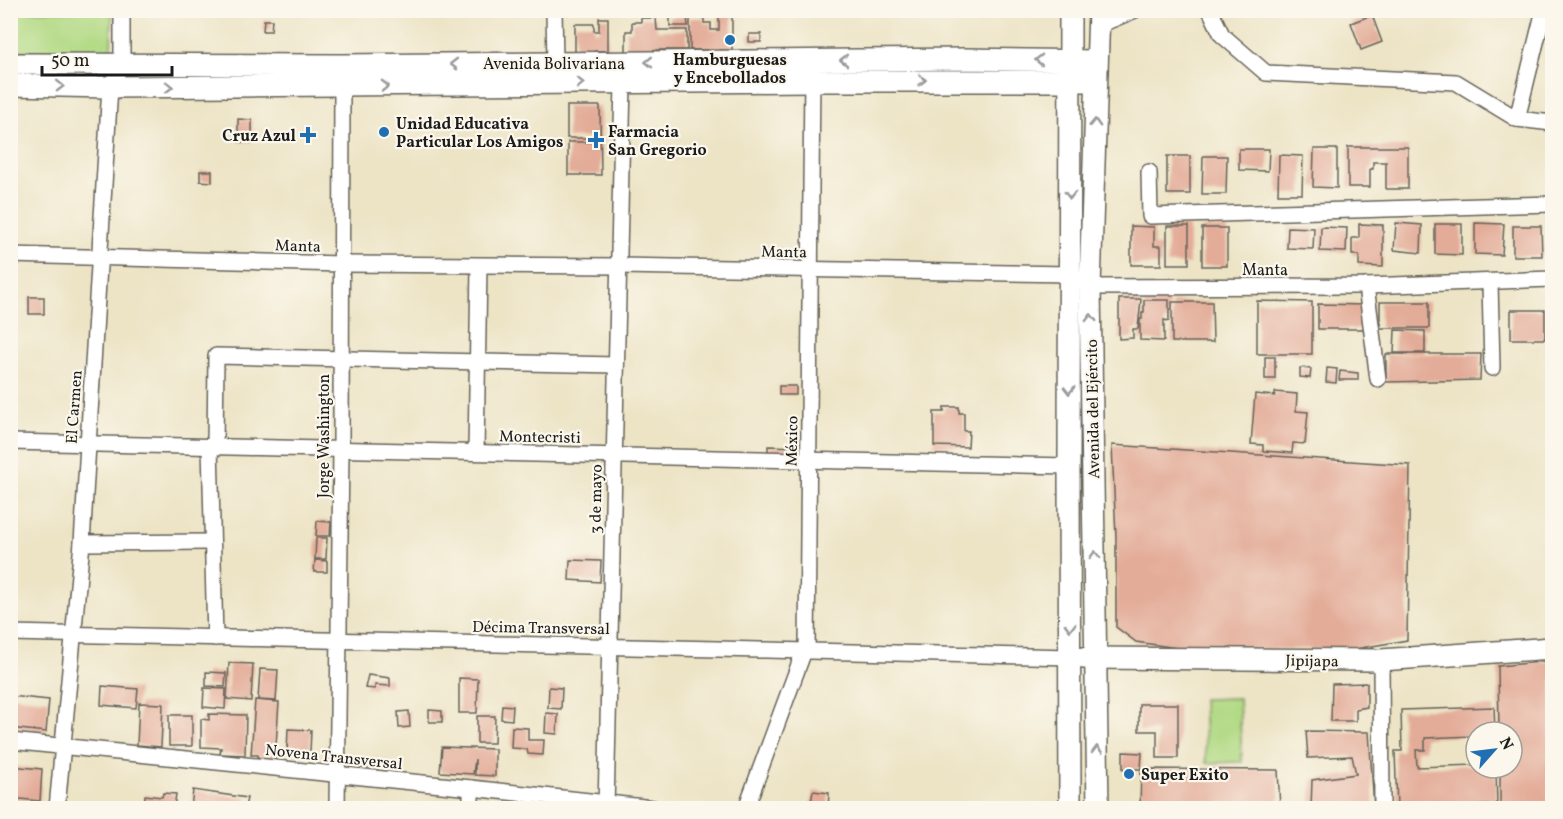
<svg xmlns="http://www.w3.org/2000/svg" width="1563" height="819" font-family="Vollkorn,serif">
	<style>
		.green { fill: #b2da85; stroke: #677b50; stroke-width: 1.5 }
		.building { fill: #e3ac98 }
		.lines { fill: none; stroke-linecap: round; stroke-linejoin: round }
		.street-casing { stroke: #656258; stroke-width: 18 }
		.secondary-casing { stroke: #656258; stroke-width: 24 }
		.street { stroke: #fff; stroke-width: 15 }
		.secondary { stroke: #fff; stroke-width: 21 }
		.oneway { stroke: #999 }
		.poi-dot { fill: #1f6fb2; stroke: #fbf7ec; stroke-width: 2 }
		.labels { text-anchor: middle; stroke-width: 4.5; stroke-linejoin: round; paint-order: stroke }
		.poi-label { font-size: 16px; font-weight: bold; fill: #1c1c1c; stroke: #fbf7ec; text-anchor: start }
		.street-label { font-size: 16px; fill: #1c1c1c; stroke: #fbf7ec }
	</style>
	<rect width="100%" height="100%" fill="#fbf7ec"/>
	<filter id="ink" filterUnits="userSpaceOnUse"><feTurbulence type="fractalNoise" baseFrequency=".0167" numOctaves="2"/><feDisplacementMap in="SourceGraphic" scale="12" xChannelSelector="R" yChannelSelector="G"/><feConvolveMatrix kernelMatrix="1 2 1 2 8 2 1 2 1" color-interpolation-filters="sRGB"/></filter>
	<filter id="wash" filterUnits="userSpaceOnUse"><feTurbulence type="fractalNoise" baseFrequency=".008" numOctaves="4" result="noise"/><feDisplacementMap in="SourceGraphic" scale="24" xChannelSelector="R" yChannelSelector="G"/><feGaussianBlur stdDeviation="1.35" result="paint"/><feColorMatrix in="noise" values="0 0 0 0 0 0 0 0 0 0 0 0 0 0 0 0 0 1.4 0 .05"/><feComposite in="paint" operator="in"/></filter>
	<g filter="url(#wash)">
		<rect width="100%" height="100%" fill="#ede4c6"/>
		<!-- green -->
		<g class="green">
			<path d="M11 11H112L111 55 11 51Z"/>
			<path d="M1239 698 1242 762 1206 763 1203 699Z"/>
		</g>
		<g id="blocks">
			<!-- building -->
			<g class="building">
				<path d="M719 14H732V50H719L720 58H708V50H690V18H704V23H711V30H719Z"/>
				<path d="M1372 15 1382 42 1361 50 1351 23Z"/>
				<path d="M670 17H687L688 26H670Z"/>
				<path d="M599 18H608V51H595V57H575V24H594V31H599Z"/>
				<path d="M641 18H656L657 30H687V50H657V59H626V31H632V22H641Z"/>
				<path d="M264 20H272L271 31H263Z"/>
				<rect x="749" y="34" width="12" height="8"/>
				<path d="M567 106H600L601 175H568V142H592V138H567Z"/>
				<path d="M238 119 252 120V142H238Z"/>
				<path d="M1348 147H1408V189H1386V162H1373V169H1370V187H1348Z"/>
				<path d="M1239 149H1269L1268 171 1239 170Z"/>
				<path d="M1314 149H1337V188L1313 187Z"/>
				<path d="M1279 155 1303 156 1302 194H1278Z"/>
				<rect x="1167" y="156" width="23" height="38"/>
				<path d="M1203 156H1227L1226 194H1202Z"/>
				<path d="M200 171H212V182L200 181Z"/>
				<path d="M1396 223 1422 225 1421 253 1394 250Z"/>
				<path d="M1475 223 1504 224 1502 255 1475 254Z"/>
				<path d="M1359 224 1383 225V267L1359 266V255H1352V238H1359Z"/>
				<path d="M1435 224H1462V255L1435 254Z"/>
				<path d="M1131 226 1154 227V246H1161V265H1131Z"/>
				<rect x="1167" y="226" width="22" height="38"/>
				<path d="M1513 226H1541L1542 256H1513Z"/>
				<path d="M1288 227 1314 228 1313 249 1287 248Z"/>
				<path d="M1321 227 1347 228 1346 252 1320 251Z"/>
				<rect x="1202" y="228" width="25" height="38"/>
				<rect x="29" y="297" width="15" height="17"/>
				<path d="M1119 299H1141L1138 329H1133V338L1119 339Z"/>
				<path d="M1144 300H1169V321L1164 320V341L1140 340V319H1142V312H1144Z"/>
				<path d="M1257 301 1312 302V354H1257Z"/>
				<path d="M1172 302H1212L1213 342H1172Z"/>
				<rect x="1380" y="302" width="49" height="26"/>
				<path d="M1318 304 1366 305V329H1318Z"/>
				<rect x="1511" y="310" width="34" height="29"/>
				<path d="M1395 330 1425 331V353H1394Z"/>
				<path d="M1386 354H1481L1480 380 1386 382Z"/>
				<rect x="1265" y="357" width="10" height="22"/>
				<path d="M1300 368 1311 369 1310 378 1300 377Z"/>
				<path d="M1327 368 1337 369 1336 383 1326 382Z"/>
				<path d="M1340 371 1358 373V380H1339Z"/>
				<rect x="779" y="386" width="17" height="9"/>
				<path d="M1275 392 1297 394 1296 411 1308 412 1305 444 1293 443 1292 453 1263 451V445L1251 444 1255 394 1275 396Z"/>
				<path d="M944 407H959V413H964V431H969L968 447 934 446V412H944Z"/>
				<path d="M1112 445 1410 465 1407 640 1355 649H1185L1136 642 1116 627V537Z"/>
				<path d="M768 446 800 447V456L768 455Z"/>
				<path d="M317 521 331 522 330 536H316Z"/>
				<path d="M316 538H327L326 559H315Z"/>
				<path d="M315 560 327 561V572H314Z"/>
				<path d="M570 560 601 561 600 582 569 580Z"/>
				<path d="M1552 661V808H1500V768H1512V732H1499L1498 666Z"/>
				<path d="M229 663 253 664 251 701 227 699Z"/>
				<path d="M260 669 278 670 276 701 258 700Z"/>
				<path d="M206 672 226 673 225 687 206 686Z"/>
				<path d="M368 675 390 678V686L375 685V689L365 688Z"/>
				<path d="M459 678 478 679 477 713H459Z"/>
				<path d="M1367 683V707L1356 709V721H1331L1332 684Z"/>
				<path d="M102 686 138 689 136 708 101 705Z"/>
				<path d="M549 687 562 688 561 709 548 708Z"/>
				<path d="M204 688 226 689 225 709 203 707Z"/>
				<path d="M10 696 49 700 46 732 10 728Z"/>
				<path d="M255 700 279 702 275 760 258 759V755H251Z"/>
				<path d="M139 703 163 704 161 747 137 745Z"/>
				<path d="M1139 704H1178V758H1157V731H1139Z"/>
				<path d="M502 705 513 706 512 720 501 719Z"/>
				<path d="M1494 707 1495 732H1476V754H1473V736L1425 738V750H1416L1417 767 1476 765V768H1496L1497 805 1397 808 1395 751H1402L1401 710Z"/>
				<path d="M429 710 442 711V722H429Z"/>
				<path d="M409 711 410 727 399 728 398 712Z"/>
				<path d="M546 713 558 714 557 734 545 733Z"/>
				<path d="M209 714 246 715 245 755 220 754 221 748 201 747V719L209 720Z"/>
				<rect x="169" y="715" width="23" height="31"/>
				<path d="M477 716H495L494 743H477Z"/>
				<path d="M512 727 528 728V740H544L543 755 528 754 527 749 511 748Z"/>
				<path d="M288 729 311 730 310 753 287 752Z"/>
				<path d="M1306 731 1369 732 1374 808H1311L1312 780 1356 774 1352 756 1308 758Z"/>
				<path d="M442 747 495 749V776L475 775V759L473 774 440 772Z"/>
				<path d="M1123 752 1142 753 1141 769H1123Z"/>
				<path d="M10 766 42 769 40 801 10 798Z"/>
				<path d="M1141 769 1278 770 1280 808H1140Z"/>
				<path d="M193 790 247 798 245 808H191Z"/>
				<path d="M813 791 829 793 828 808H810Z"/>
				<path d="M163 793 176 794 174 808H145L144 807 145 795 162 797Z"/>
			</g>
		</g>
	</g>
	<g filter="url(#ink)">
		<use href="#blocks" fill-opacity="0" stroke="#656258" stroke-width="1.5"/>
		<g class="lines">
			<!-- street casing -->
			<g class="street-casing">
				<g id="street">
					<path d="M554 10 555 63"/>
					<path d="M1210 10 1222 35 1266 73 1456 82 1517 119 1552 123"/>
					<path d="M1099 25 1135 10"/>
					<path d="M1517 119 1544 10"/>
					<path d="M1149 172 1150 216 1552 204"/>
					<path d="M10 255 342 264 619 266 1070 274 1090 287 1366 286 1552 279"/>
					<path d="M1490 282 1492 368"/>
					<path d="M1366 286 1378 379"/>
					<path d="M10 442 1069 466"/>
					<path d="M476 452 479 266"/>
					<path d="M82 543 211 542"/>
					<path d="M10 633 1070 657"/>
					<path d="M215 638 210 446H215L216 356 616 365"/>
					<path d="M1381 660 1382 808"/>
					<path d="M10 741 471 788 653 808"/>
					<path d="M57 808 82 543 110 87 122 64V10"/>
					<path d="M337 808 341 449 342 77"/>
					<path d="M471 808V788"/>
					<path d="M606 808 623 83"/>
					<path d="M746 808 804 651H807L812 72"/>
				</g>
			</g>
			<!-- secondary casing -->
			<g class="secondary-casing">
				<g id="secondary">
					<path d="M1070 10 1069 466 1070 808"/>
					<path d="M10 64 342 65 966 59 1097 61"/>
					<path d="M10 85 110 87 812 81H1096"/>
					<path d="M1083 658 1381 660 1552 648"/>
					<path d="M1098 808 1090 287 1099 10"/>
				</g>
			</g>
			<!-- street -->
			<use href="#street" class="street"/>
			<!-- secondary -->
			<use href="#secondary" class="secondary"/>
		</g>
		<!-- one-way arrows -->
		<defs><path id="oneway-chevron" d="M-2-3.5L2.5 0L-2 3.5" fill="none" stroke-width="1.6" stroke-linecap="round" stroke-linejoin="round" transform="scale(1.5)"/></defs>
		<g class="oneway">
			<use href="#oneway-chevron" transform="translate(844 60) rotate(180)"/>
			<use href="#oneway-chevron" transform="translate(1039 60) rotate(-179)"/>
			<use href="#oneway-chevron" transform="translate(649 62) rotate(179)"/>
			<use href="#oneway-chevron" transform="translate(454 64) rotate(180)"/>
			<use href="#oneway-chevron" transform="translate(922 80)"/>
			<use href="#oneway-chevron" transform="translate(580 83) rotate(-1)"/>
			<use href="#oneway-chevron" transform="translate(60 86) rotate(1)"/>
			<use href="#oneway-chevron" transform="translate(385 86) rotate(-1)"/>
			<use href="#oneway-chevron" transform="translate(169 87)"/>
			<use href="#oneway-chevron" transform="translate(1095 123) rotate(-88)"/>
			<use href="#oneway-chevron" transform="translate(1070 195) rotate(90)"/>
			<use href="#oneway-chevron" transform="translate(1091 318) rotate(-91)"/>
			<use href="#oneway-chevron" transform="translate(1069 390) rotate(90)"/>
			<use href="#oneway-chevron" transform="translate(1095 555) rotate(-91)"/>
			<use href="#oneway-chevron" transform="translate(1070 627) rotate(90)"/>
			<use href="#oneway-chevron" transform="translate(1097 750) rotate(-91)"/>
		</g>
	</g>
	<!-- markers -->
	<g class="poi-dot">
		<circle cx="730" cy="40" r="6"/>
		<circle cx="384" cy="132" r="6"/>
		<path d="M305 126h6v6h6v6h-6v6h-6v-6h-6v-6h6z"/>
		<path d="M593 131h6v6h6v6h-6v6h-6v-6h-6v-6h6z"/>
		<circle cx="1129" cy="774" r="6"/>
	</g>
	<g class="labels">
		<!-- poi labels -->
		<g class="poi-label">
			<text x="730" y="65" text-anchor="middle">Hamburguesas<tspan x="730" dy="18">y Encebollados</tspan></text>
			<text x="396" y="129">Unidad Educativa<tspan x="396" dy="18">Particular Los Amigos</tspan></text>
			<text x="608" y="137">Farmacia<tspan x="608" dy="18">San Gregorio</tspan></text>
			<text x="296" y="141" text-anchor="end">Cruz Azul</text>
			<text x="1141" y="780">Super Exito</text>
		</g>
		<!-- street labels -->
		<g class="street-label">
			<text x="554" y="69">Avenida Bolivariana</text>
			<text transform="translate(298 245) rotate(2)" y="6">Manta</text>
			<text transform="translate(784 251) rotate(1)" y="6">Manta</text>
			<text x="1265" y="275">Manta</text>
			<text transform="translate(73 407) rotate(-86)" y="6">El Carmen</text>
			<text transform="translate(1092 409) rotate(-91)" y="6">Avenida del Ejército</text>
			<text transform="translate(323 436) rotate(-90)" y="6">Jorge Washington</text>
			<text transform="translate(540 436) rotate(1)" y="6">Montecristi</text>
			<text transform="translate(791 441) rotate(-89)" y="6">México</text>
			<text transform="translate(595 499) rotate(-89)" y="6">3 de mayo</text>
			<text transform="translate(541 627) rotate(1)" y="6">Décima Transversal</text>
			<text transform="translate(1312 660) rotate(1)" y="6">Jipijapa</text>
			<text transform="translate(334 756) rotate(6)" y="6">Novena Transversal</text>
		</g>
	</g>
	<!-- margin -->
	<rect width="1563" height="819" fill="none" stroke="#fbf7ec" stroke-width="36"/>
	<!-- north arrow -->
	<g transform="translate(1494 750) rotate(62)"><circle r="28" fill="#fbf7ec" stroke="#a29f99" stroke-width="1.5"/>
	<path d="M0-4.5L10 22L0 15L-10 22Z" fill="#1f6fb2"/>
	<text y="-9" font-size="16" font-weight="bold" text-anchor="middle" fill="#1c1c1c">N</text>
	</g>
	<!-- scale -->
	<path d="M42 66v9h130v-9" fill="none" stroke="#1c1c1c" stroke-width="3"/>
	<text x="51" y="66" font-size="18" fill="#1c1c1c" stroke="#fbf7ec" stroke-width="4.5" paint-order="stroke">50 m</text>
</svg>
